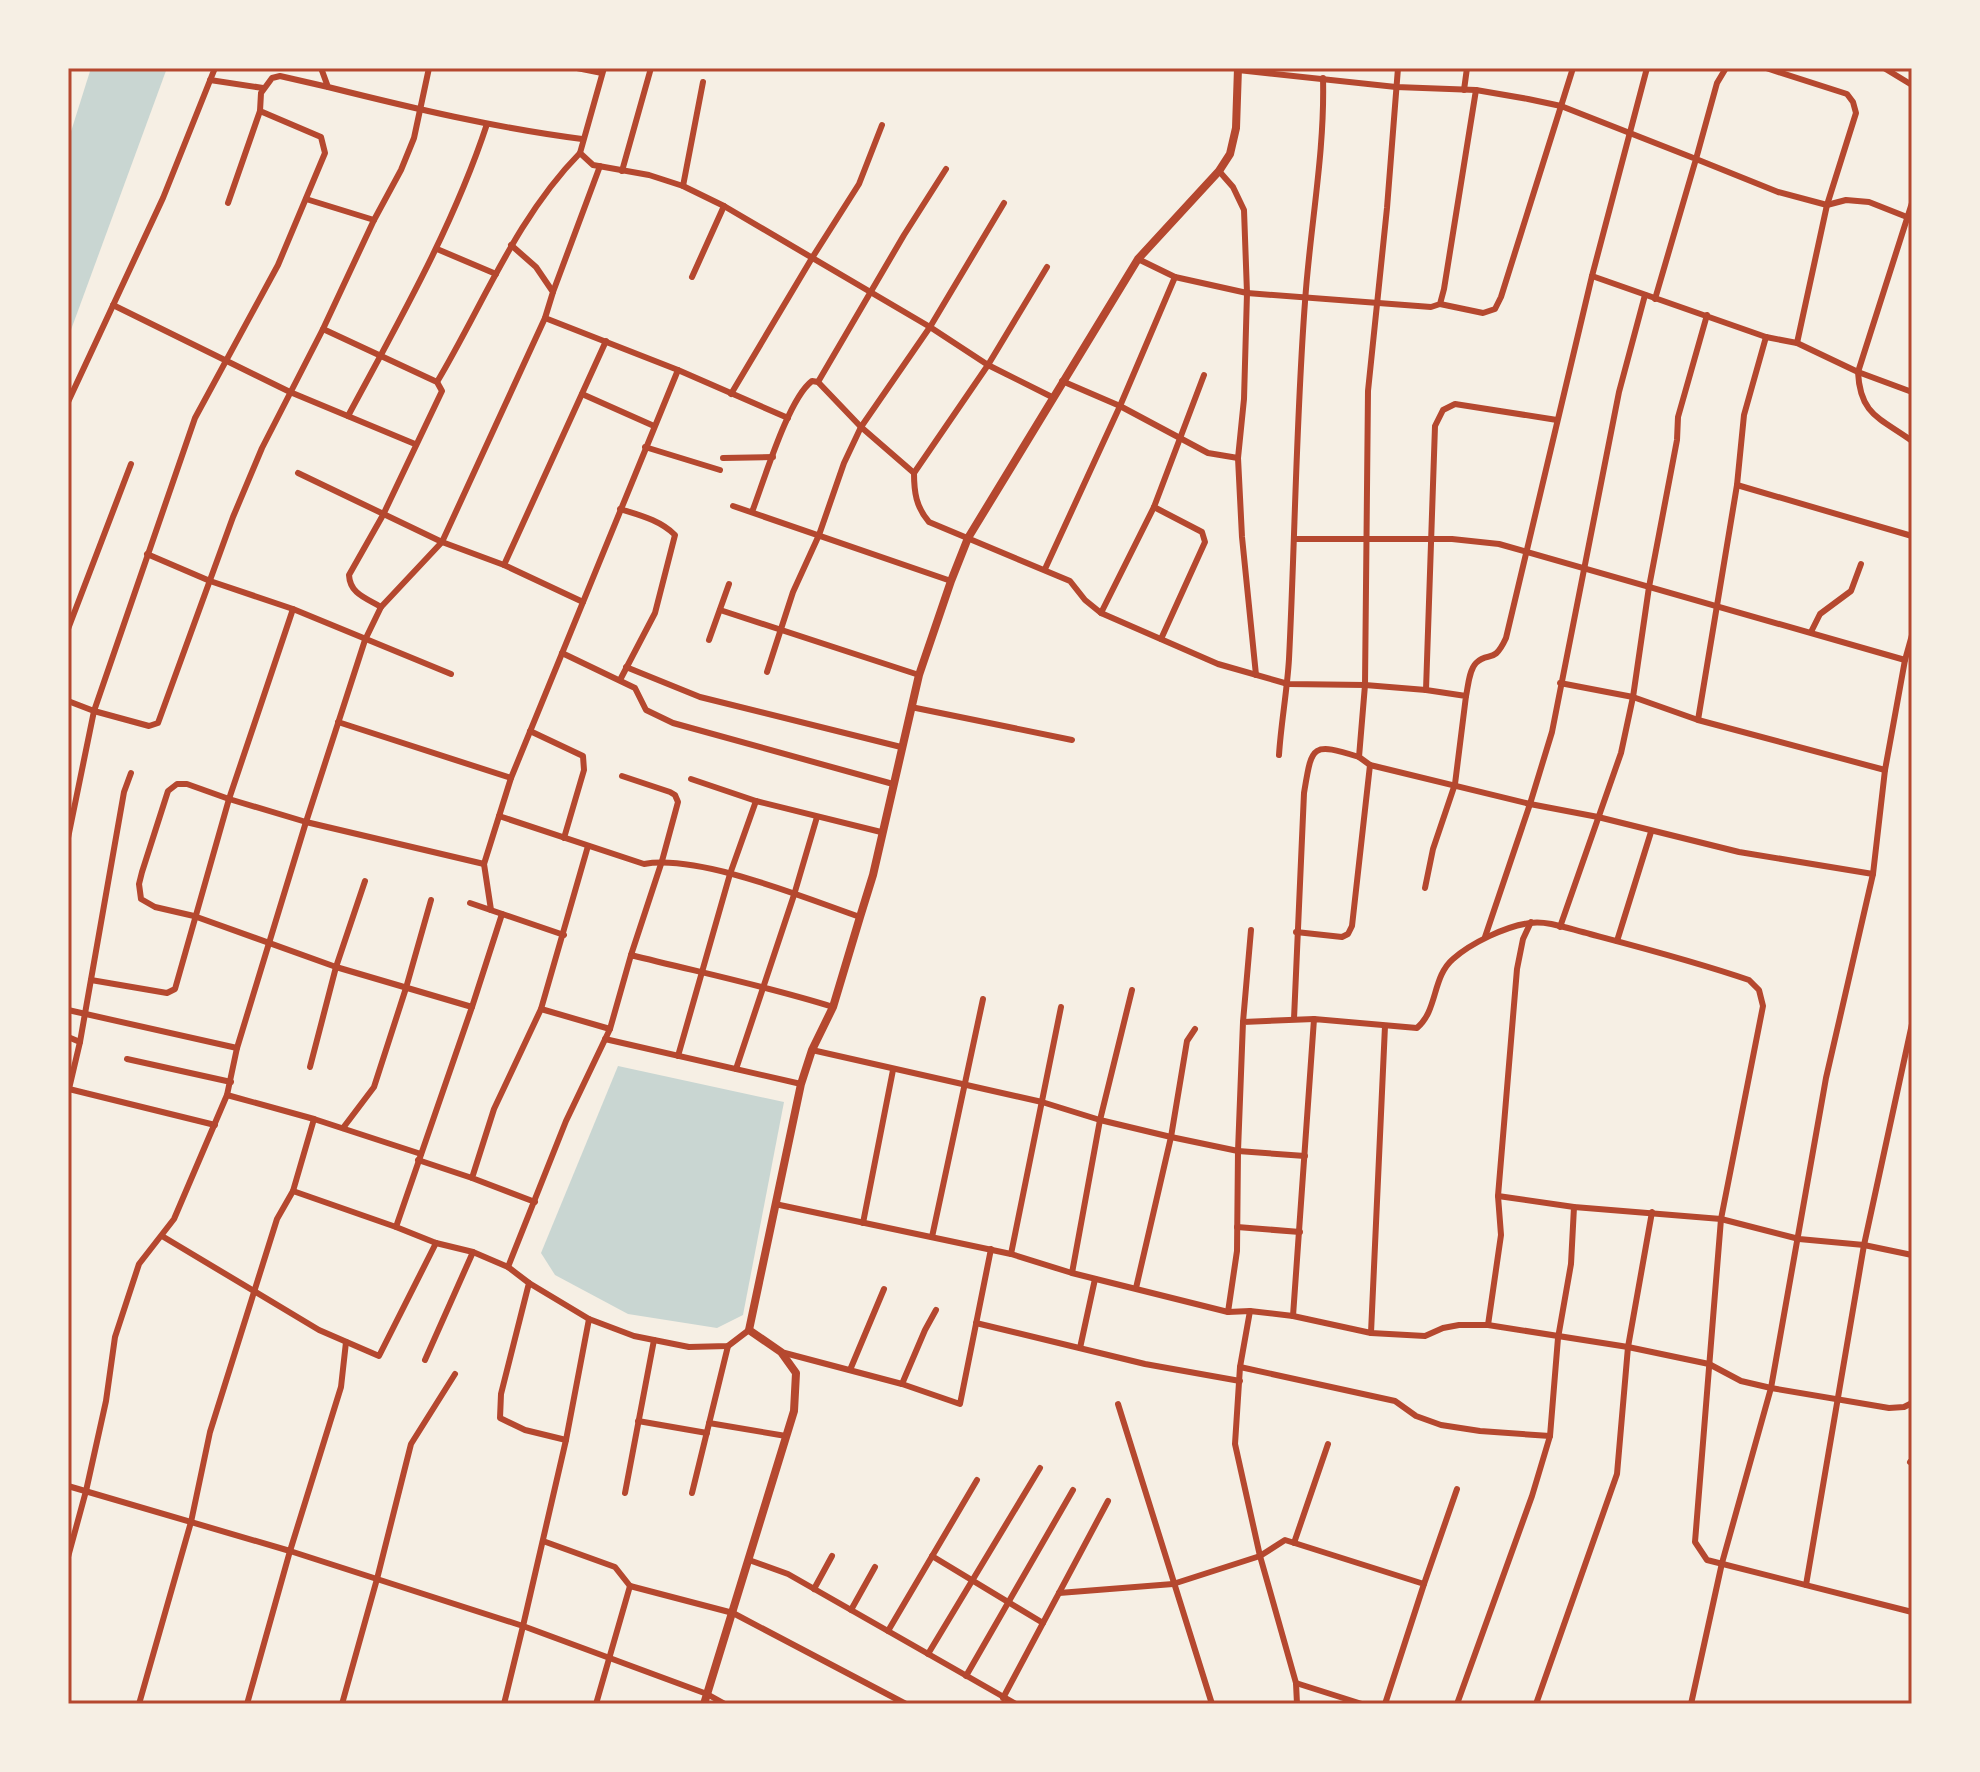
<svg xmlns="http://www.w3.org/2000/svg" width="1980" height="1772" font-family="'Exo 2',sans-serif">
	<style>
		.water { fill: #c9d6d2 }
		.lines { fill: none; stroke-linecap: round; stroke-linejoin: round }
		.minor { stroke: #b5482f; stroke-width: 6 }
		.secondary { stroke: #b5482f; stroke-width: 8 }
		.neatline { fill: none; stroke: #b5482f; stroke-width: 3 }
	</style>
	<rect width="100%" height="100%" fill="#f6efe4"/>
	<!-- water -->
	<g class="water">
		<path d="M91 68H167L68 338V141Z"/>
		<path d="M618 1066 784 1102 743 1315 717 1328 628 1314 555 1275 541 1253Z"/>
	</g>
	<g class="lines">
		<!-- minor -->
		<g class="minor">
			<path d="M321 68 328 87C412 108 496 128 582 139"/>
			<path d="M577 68 602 73"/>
			<path d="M604 68 580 153 593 165 649 175 683 186 724 206 930 327 988 365 1052 397"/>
			<path d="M1726 68 1717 83 1696 159 1778 192 1827 205 1846 200 1869 202 1912 219"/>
			<path d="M1766 68 1847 94 1853 102 1856 113 1827 205 1797 343"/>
			<path d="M1884 68 1912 85"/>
			<path d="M1238 70 1396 87 1476 90 1528 99 1561 106 1696 159 1655 299"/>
			<path d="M210 80 263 88"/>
			<path d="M1464 90 1467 68"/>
			<path d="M622 171 651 68"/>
			<path d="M1219 171 1233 187 1244 210 1247 293 1431 307 1440 304 1444 289 1476 90"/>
			<path d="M683 186 703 82"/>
			<path d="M306 199 374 220"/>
			<path d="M228 203 260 111"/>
			<path d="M1912 203 1858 372C1860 415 1880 418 1912 441"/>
			<path d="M437 249 496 274"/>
			<path d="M1047 267 988 365 914 473C914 492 916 507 929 522L1070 581 1085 600 1101 613 1218 664 1288 684 1365 685 1426 690 1466 696 1455 784 1433 849 1425 888"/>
			<path d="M1592 276 1766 337 1797 343 1858 372 1912 392"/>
			<path d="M692 277 724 206"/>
			<path d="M553 292 600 166"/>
			<path d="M1645 295 1619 392 1552 732 1530 804 1598 817 1739 852 1873 874"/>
			<path d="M1440 304 1483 313 1495 309 1501 297 1573 68"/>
			<path d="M113 305 290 392 415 444"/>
			<path d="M545 318 678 370 788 418"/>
			<path d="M1062 381 1120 406 1208 453 1238 458 1244 399 1247 293 1175 277"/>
			<path d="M437 382C483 305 516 218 580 153"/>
			<path d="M818 382 904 235 946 169"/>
			<path d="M582 394 654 426"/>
			<path d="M731 394 812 258 859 184 882 125"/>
			<path d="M68 402 163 198 215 68"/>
			<path d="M348 416C399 321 453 227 487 124"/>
			<path d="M645 447 720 470"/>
			<path d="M723 458 773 457"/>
			<path d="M1238 458 1242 537 1256 675"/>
			<path d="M298 473 442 542 504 565 583 602"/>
			<path d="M1737 485 1912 536"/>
			<path d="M733 506 951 581"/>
			<path d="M1154 507 1202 532 1205 542 1161 639"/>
			<path d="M752 512C764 481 788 399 812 381L818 382 861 427 914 473"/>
			<path d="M1295 539H1452L1499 544 1905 660 1885 770 1873 874 1826 1078 1771 1388 1722 1563 1691 1704"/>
			<path d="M147 554 210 581 293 609 451 674"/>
			<path d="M504 565 606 341"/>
			<path d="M1045 569 1120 406 1175 277 1138 259"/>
			<path d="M381 607 442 542 545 318 553 292 536 267 511 245"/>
			<path d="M720 610 919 675"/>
			<path d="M1101 613 1154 507 1204 375"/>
			<path d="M68 629 131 464"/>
			<path d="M1811 632 1820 614 1851 591 1861 564"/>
			<path d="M709 640 729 584"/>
			<path d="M562 653 635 688 646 710 673 723 893 784"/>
			<path d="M1905 660 1912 635"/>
			<path d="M626 667 700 697 901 747"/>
			<path d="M767 672 793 592 819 535 844 463 861 427 930 327 1004 203"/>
			<path d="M620 680 655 613 675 535C660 520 639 515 620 509"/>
			<path d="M1560 683 1633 697 1698 720 1885 770"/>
			<path d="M1426 690 1435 426 1443 410 1455 404 1557 420"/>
			<path d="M1466 696C1468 687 1469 670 1476 663 1489 650 1493 666 1506 638L1592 276 1647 68"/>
			<path d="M68 701 94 711 149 726 158 723 233 517 262 448 323 329 374 220 401 170 414 138 429 68"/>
			<path d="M911 707 1072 740"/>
			<path d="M1698 720 1737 485 1744 415 1766 337"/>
			<path d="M338 722 511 778"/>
			<path d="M530 731 583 756 584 770 564 838"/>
			<path d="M1279 755C1281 723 1287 692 1289 659 1295 540 1296 421 1305 302 1310 227 1325 153 1323 78"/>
			<path d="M1370 765 1530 804 1485 937"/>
			<path d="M622 776 670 792 675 795 678 802 662 861 631 955"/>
			<path d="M691 779 756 801 881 832"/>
			<path d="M499 816 644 864C699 854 805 898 860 917"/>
			<path d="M68 838 94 711 195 418 278 265 325 153 321 137 260 111 261 93 272 78 280 76 328 87"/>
			<path d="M470 903 564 935"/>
			<path d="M491 910 484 864 511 778 678 370"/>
			<path d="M1560 927 1621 753 1633 697 1649 587 1677 440 1678 417 1707 315"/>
			<path d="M1296 932 1342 937 1348 934 1352 926 1370 765 1359 757 1365 685 1368 391 1387 208 1398 68"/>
			<path d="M1617 941 1651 832"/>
			<path d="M91 980 167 993 175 989 229 799 293 609"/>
			<path d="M472 1007 502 914"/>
			<path d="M541 1009 610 1029"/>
			<path d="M68 1010 237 1048"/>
			<path d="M1294 1019 1304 793C1312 745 1311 742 1359 757"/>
			<path d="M1243 1022 1251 930"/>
			<path d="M68 1037 80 1042"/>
			<path d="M605 1039 801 1084"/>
			<path d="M812 1050 1042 1102 1100 1120 1171 1137 1238 1151 1305 1156"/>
			<path d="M678 1056 730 874 756 801"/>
			<path d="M127 1059 231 1082"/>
			<path d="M310 1067 336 967 365 881"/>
			<path d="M736 1069 794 895 817 817"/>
			<path d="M69 1089 215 1125"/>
			<path d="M68 1093 80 1042 124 792 131 773"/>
			<path d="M227 1095 314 1119 293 1191"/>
			<path d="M314 1119 421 1154"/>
			<path d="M343 1128 374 1087 406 988 431 900"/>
			<path d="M418 1160 472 1178"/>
			<path d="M1498 1196 1574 1207 1721 1219 1799 1239 1864 1245 1912 1255"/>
			<path d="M535 1202 472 1178 494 1109 541 1009 588 846"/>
			<path d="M775 1204 1011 1254 1072 1273 1228 1312 1250 1311 1293 1316 1371 1333 1425 1336 1443 1328 1459 1325H1488L1628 1347 1709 1364 1741 1381 1771 1388 1889 1408 1904 1407 1912 1403"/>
			<path d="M863 1223 893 1070"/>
			<path d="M396 1227 472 1007 336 967 194 916 155 907 141 899 139 884 142 872 168 791 177 784H187L229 799 306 822 484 864"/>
			<path d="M1237 1227 1300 1232"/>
			<path d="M162 1236 319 1330 379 1356 436 1243"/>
			<path d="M932 1237 983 999"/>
			<path d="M1011 1254 1061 1007"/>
			<path d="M508 1267 566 1121 610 1029 631 955C698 972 766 986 833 1007"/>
			<path d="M1072 1273 1100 1120 1132 990"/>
			<path d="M529 1283 589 1319"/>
			<path d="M1136 1288 1171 1137 1187 1041 1195 1029"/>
			<path d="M1250 1311 1240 1367 1235 1444 1260 1556 1296 1683 1297 1704"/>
			<path d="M1228 1312 1237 1251 1238 1151 1243 1022 1314 1019"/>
			<path d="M1293 1316 1314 1019 1417 1028C1438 1010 1432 977 1453 959 1471 943 1506 926 1530 923 1548 920 1572 930 1590 934 1643 948 1697 962 1749 980L1759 990 1763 1006 1721 1219 1695 1542 1707 1560 1912 1612"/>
			<path d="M976 1323 1145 1364 1240 1381"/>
			<path d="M1488 1325 1501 1235 1498 1196 1517 969 1523 939 1531 922"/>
			<path d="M1371 1333 1385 1026"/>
			<path d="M1080 1348 1095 1279"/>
			<path d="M781 1352 902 1384 960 1404 991 1249"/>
			<path d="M425 1360 473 1252"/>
			<path d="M1240 1367 1395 1401 1416 1416 1441 1425 1480 1431 1550 1436"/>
			<path d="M850 1370 884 1289"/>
			<path d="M902 1384 925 1330 936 1310"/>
			<path d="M1118 1404 1212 1704"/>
			<path d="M638 1421 707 1433"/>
			<path d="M709 1423 786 1436"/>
			<path d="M1910 1462 1912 1463"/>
			<path d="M68 1486 290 1551 523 1626 504 1704"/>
			<path d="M625 1493 654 1340"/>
			<path d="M692 1493 728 1346"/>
			<path d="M543 1541 615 1567 630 1586 733 1613 906 1704"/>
			<path d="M1294 1543 1328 1444"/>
			<path d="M932 1556 1043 1623"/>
			<path d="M68 1557 86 1491 106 1401 115 1337 139 1264 174 1219 227 1095 237 1048 306 822 365 640 381 607C366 598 350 594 349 575L383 515 442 391 437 382 323 329"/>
			<path d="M749 1560 788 1574 1016 1704"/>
			<path d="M1424 1584 1457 1489"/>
			<path d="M1806 1585 1864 1245 1912 1024"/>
			<path d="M814 1589 832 1556"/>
			<path d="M1059 1593 1173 1584 1260 1556 1285 1540 1424 1584 1385 1704"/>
			<path d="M851 1610 875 1567"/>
			<path d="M888 1631 977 1480"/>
			<path d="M928 1654 1040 1468"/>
			<path d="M966 1676 1073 1490"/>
			<path d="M1296 1683 1362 1704"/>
			<path d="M1003 1698 1108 1501"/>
			<path d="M139 1704 191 1522 210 1432 277 1219 293 1191 396 1227 436 1243 473 1252 508 1267 529 1283 501 1394 500 1418 525 1430 566 1440"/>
			<path d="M247 1704 290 1551 341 1387 346 1342"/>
			<path d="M342 1704 377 1579 411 1444 455 1374"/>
			<path d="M596 1704 630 1586"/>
			<path d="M725 1704 707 1694 523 1626 566 1440 589 1319 634 1336 689 1347 728 1346 749 1330"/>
			<path d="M1457 1704 1532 1496 1550 1436 1558 1338 1571 1264 1574 1207"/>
			<path d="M1536 1704 1617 1474 1628 1347 1652 1212"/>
		</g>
		<!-- secondary -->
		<path class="secondary" d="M704 1704 794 1411 796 1373 781 1352 749 1330 801 1084 812 1050 833 1007 860 917 873 875 919 675 951 581 968 538 1138 259 1219 171 1230 154 1236 128 1238 68"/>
	</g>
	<!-- border -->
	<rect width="1980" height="1772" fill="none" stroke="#f6efe4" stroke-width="140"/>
	<rect x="70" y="70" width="1840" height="1632" class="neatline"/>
</svg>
